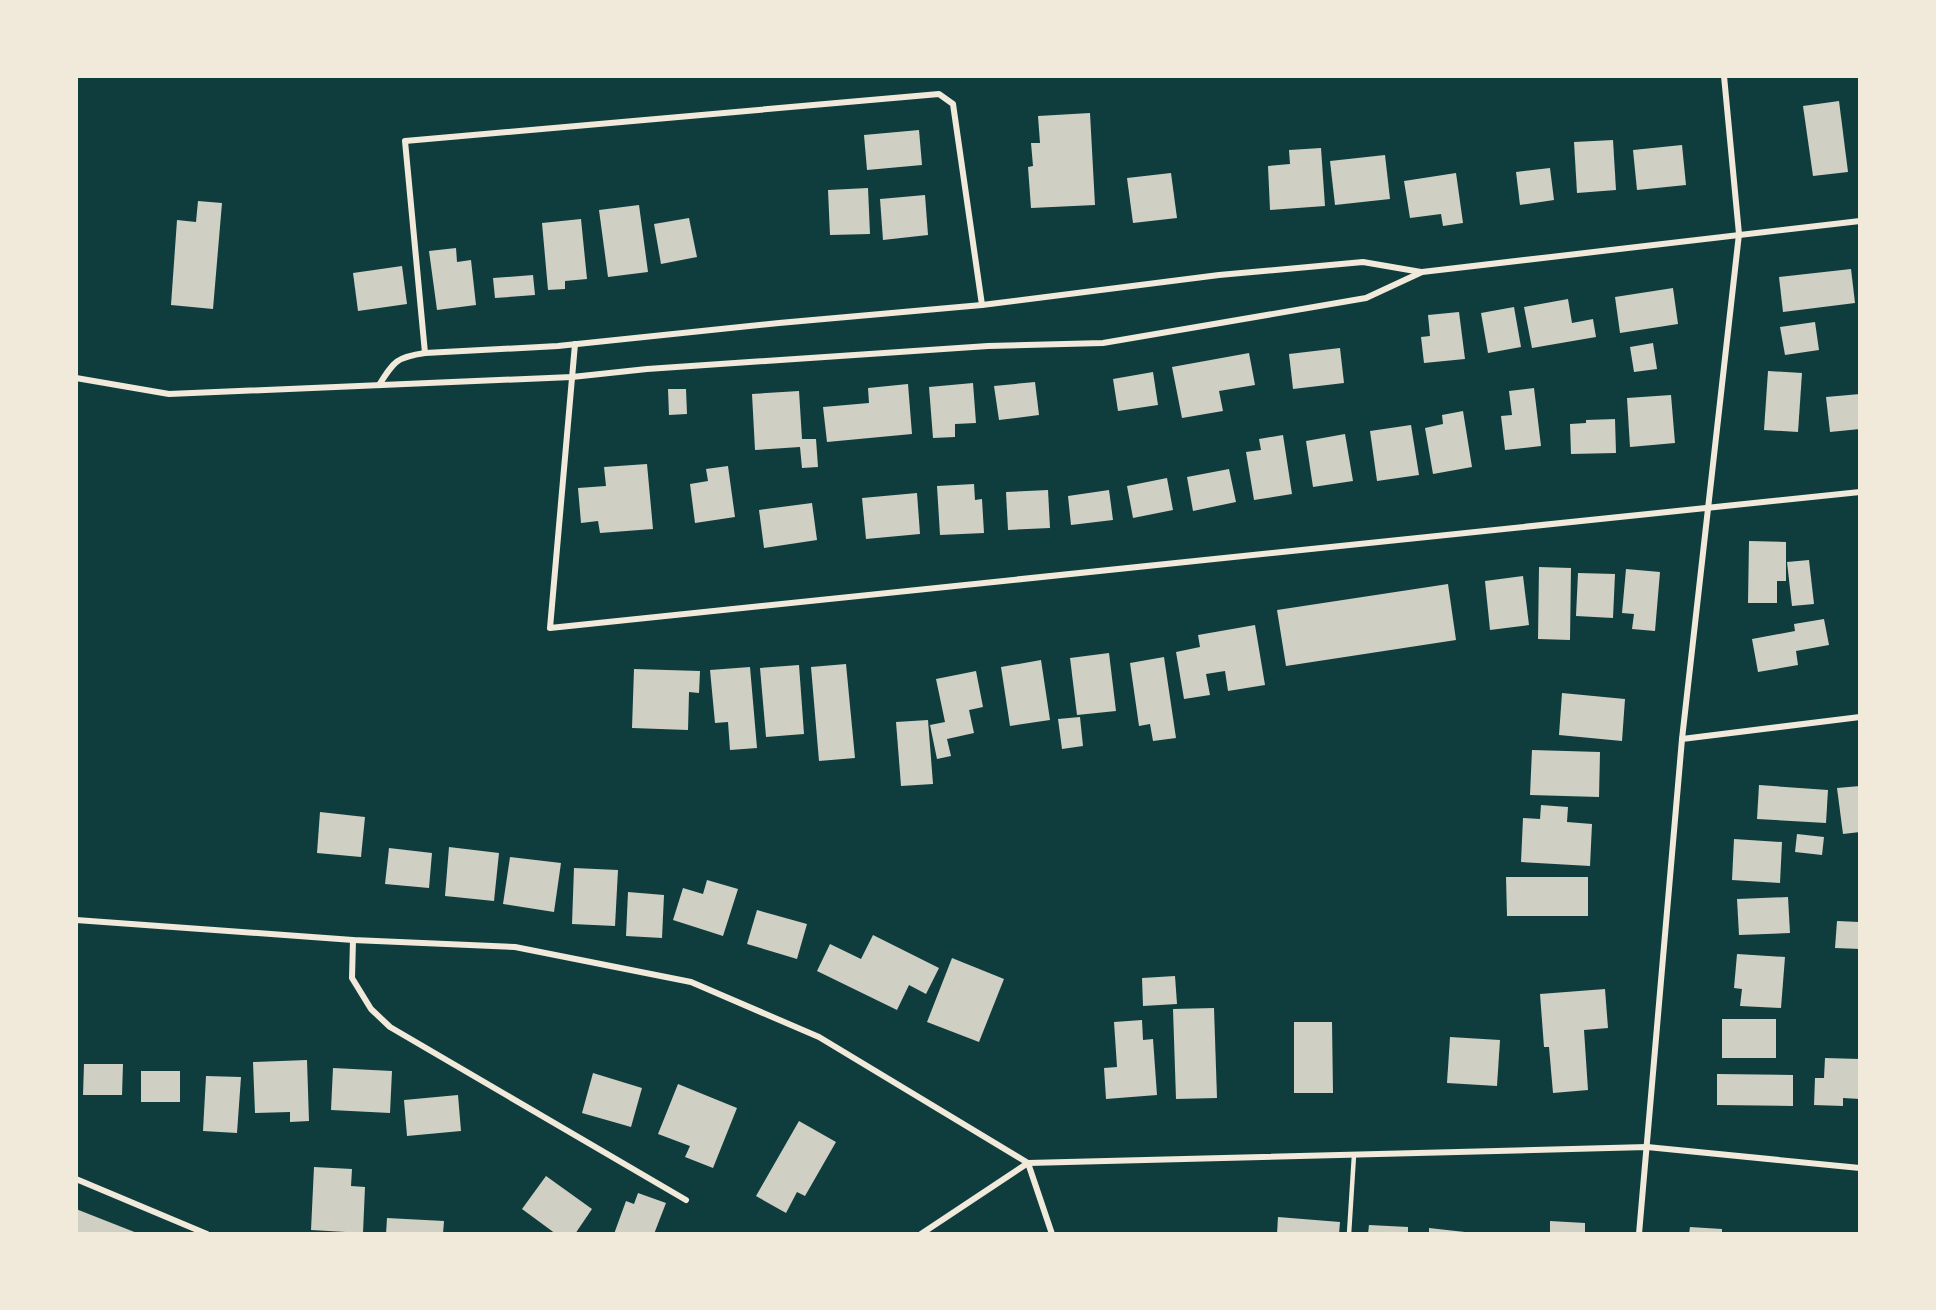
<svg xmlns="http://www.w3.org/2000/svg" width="1936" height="1310" font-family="'Archivo Narrow',sans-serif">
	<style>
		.building { fill: #cfcfc3 }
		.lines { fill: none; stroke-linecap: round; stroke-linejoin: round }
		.service { stroke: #f1e9da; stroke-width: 4.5 }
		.minor { stroke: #f1e9da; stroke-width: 6 }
	</style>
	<rect width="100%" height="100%" fill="#0f3d3e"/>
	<!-- building -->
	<g class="building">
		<path d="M1839 101 1848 172 1813 176 1803 106Z"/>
		<path d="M1090 113 1095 205 1031 208 1028 167 1033 166 1031 143H1040L1038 116Z"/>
		<path d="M919 130 922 165 867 170 864 135Z"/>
		<path d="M1613 140 1616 190 1577 193 1574 142Z"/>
		<path d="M1682 145 1686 185 1637 190 1633 150Z"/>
		<path d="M1321 148 1325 206 1270 210 1268 166 1290 164 1289 150Z"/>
		<path d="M1385 155 1390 199 1335 205 1330 161Z"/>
		<path d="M1550 168 1554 200 1520 205 1516 172Z"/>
		<path d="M1171 173 1177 218 1133 223 1127 178Z"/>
		<path d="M1456 173 1463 223 1443 226 1441 214 1410 218 1404 181Z"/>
		<path d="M868 188 870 234 830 235 828 190Z"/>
		<path d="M925 195 928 235 883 240 880 199Z"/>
		<path d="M198 201 222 203 213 309 171 305 177 220 196 222Z"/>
		<path d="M639 205 648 272 608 277 599 210Z"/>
		<path d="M689 218 697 257 661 264 654 224Z"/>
		<path d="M581 219 587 279 565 281V289L548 290 542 223Z"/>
		<path d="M456 248 457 262 471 260 476 305 437 310 429 251Z"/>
		<path d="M402 266 407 304 358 311 353 273Z"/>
		<path d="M1851 269 1855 303 1783 312 1779 277Z"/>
		<path d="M533 275 535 295 495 298 493 278Z"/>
		<path d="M1673 288 1678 324 1620 333 1615 297Z"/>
		<path d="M1568 299 1572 323 1593 319 1596 337 1532 348 1524 307Z"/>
		<path d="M1514 307 1521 347 1488 353 1481 313Z"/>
		<path d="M1459 312 1465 359 1424 363 1421 337 1430 336 1428 315Z"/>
		<path d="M1815 322 1819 350 1785 355 1780 327Z"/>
		<path d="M1653 343 1657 369 1634 372 1630 347Z"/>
		<path d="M1340 348 1344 383 1293 389 1289 354Z"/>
		<path d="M1249 353 1255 385 1219 391 1223 411 1182 418 1172 367Z"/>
		<path d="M1768 371 1802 373 1798 432 1764 430Z"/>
		<path d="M1153 372 1158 405 1118 411 1113 379Z"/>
		<path d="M1035 382 1039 415 999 420 994 386Z"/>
		<path d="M973 383 976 423 955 424V437L933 438 929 387Z"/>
		<path d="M908 384 912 434 827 442 823 407 869 403 868 388Z"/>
		<path d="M1534 388 1541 446 1505 450 1501 416 1512 415 1509 391Z"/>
		<path d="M668 389H686L687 414 669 415Z"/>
		<path d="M799 391 802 439H816L818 467 802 468 800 447 755 450 752 394Z"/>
		<path d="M1860 394V429L1830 432 1826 397Z"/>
		<path d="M1671 395 1675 443 1630 447 1627 398Z"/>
		<path d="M1463 411 1472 467 1433 474 1425 428 1443 424 1442 415Z"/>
		<path d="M1615 419 1616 453 1571 454 1570 424 1586 423V420Z"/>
		<path d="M1411 425 1419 475 1377 481 1370 431Z"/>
		<path d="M1345 434 1353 481 1313 487 1306 441Z"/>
		<path d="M1283 435 1292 494 1254 500 1246 452 1261 450 1259 439Z"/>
		<path d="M647 464 653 529 600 533 598 521 581 523 578 488 606 486 604 467Z"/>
		<path d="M728 466 735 517 695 523 690 484 708 481 706 469Z"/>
		<path d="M1229 469 1236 502 1193 511 1187 477Z"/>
		<path d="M1167 478 1173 510 1133 518 1127 486Z"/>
		<path d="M974 484 975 500 982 499 984 533 940 535 937 486Z"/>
		<path d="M1048 490 1050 528 1008 530 1006 492Z"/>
		<path d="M1109 490 1113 520 1071 525 1068 496Z"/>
		<path d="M917 493 920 534 866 539 862 498Z"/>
		<path d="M812 503 817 540 764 548 759 510Z"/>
		<path d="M1749 541 1786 542V581H1777V603H1748Z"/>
		<path d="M1809 560 1814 604 1792 606 1787 562Z"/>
		<path d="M1539 567 1571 568 1570 640 1538 639Z"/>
		<path d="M1626 569 1660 572 1655 631 1632 629 1634 614 1622 613Z"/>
		<path d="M1578 573 1615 574 1613 618 1576 616Z"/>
		<path d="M1523 576 1529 625 1490 630 1485 581Z"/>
		<path d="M1448 584 1456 640 1286 666 1277 610Z"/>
		<path d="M1824 619 1829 645 1796 651 1798 665 1758 672 1752 639 1795 631 1794 624Z"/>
		<path d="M1255 625 1265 685 1228 691 1225 671 1206 674 1210 695 1184 699 1176 652 1200 647 1198 635Z"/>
		<path d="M1109 653 1116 711 1077 715 1070 658Z"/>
		<path d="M1164 657 1176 738 1153 741 1150 724 1139 726 1130 663Z"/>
		<path d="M1041 660 1050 720 1010 726 1001 667Z"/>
		<path d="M846 664 855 758 819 761 811 667Z"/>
		<path d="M799 665 804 734 766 737 760 668Z"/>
		<path d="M750 667 757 748 730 750 728 722 715 723 710 670Z"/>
		<path d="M634 669 700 671 699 693 689 692 688 730 632 728Z"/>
		<path d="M976 671 983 707 969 710 974 733 947 739 951 756 937 759 930 725 945 722 936 679Z"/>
		<path d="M1562 693 1625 699 1622 741 1559 735Z"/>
		<path d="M1080 717 1083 746 1062 749 1058 719Z"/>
		<path d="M928 720 933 784 901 786 896 722Z"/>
		<path d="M1532 750 1600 752 1599 797 1530 795Z"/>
		<path d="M1759 785 1828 790 1826 823 1757 819Z"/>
		<path d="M1860 786V832L1843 834 1837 788Z"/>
		<path d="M1541 805 1568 807 1567 822 1592 824 1590 866 1521 862 1523 818 1540 819Z"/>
		<path d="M320 812 365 817 361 857 317 853Z"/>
		<path d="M1797 834 1824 837 1822 855 1795 852Z"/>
		<path d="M1734 839 1782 842 1780 883 1732 880Z"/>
		<path d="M449 847 499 853 494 901 445 896Z"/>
		<path d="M389 848 432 853 429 888 385 884Z"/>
		<path d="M510 857 561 863 554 912 503 904Z"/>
		<path d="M574 868 618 870 615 926 572 924Z"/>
		<path d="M1506 877H1588V916H1507Z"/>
		<path d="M707 880 738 889 723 936 673 920 683 888 703 894Z"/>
		<path d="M628 892 664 895 662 938 626 936Z"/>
		<path d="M1788 897 1790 933 1739 935 1737 899Z"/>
		<path d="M757 910 807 924 797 959 747 944Z"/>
		<path d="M1837 921 1860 922V949L1835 948Z"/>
		<path d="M873 935 939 968 926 994 909 985 897 1010 817 971 830 944 861 959Z"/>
		<path d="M1737 954 1785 957 1781 1008 1740 1006 1742 989 1734 988Z"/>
		<path d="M952 958 1004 979 979 1042 927 1022Z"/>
		<path d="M1175 976 1177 1004 1143 1006 1142 978Z"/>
		<path d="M1605 989 1608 1028 1584 1030 1588 1090 1553 1093 1549 1047H1544L1540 994Z"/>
		<path d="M1214 1008 1217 1098 1176 1099 1173 1009Z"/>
		<rect x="1722" y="1019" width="54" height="39"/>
		<path d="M1142 1020 1143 1040 1153 1039 1157 1095 1106 1099 1104 1068 1117 1067 1114 1022Z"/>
		<path d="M1294 1022H1332L1333 1093H1294Z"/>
		<path d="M1450 1037 1500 1040 1497 1086 1447 1083Z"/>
		<path d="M1825 1058 1860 1059V1099L1843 1098V1106L1814 1105 1815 1078H1824Z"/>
		<path d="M307 1060 309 1121 290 1122V1112L255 1113 253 1062Z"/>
		<path d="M84 1064H123L122 1095H83Z"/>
		<path d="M333 1068 392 1071 390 1113 331 1110Z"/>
		<rect x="141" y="1071" width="39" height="31"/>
		<path d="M593 1073 642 1088 631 1127 582 1113Z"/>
		<path d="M1717 1074 1793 1075V1106L1717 1105Z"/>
		<path d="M206 1076 241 1077 237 1133 203 1131Z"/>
		<path d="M678 1084 737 1108 713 1168 685 1157 690 1146 658 1134Z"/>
		<path d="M458 1095 461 1131 407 1136 404 1100Z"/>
		<path d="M799 1121 836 1142 805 1196 797 1192 786 1213 756 1196Z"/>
		<path d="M314 1167 352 1169 351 1186 365 1187 363 1233 311 1230Z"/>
		<path d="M546 1176 592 1209 575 1234H556L522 1209Z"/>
		<path d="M638 1193 666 1203 654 1234H614L626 1201 634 1204Z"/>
		<path d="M76 1209 137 1233V1234H76Z"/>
		<path d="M1278 1217 1340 1222 1339 1234H1277Z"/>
		<path d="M387 1218 444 1221 443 1234H386Z"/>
		<path d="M1550 1221 1585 1223V1234H1550Z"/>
		<path d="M1369 1225 1408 1227V1234H1368Z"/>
		<path d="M1690 1227 1722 1229V1234H1689Z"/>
		<path d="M1429 1228 1465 1232V1234H1429Z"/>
	</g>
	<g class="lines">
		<!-- service -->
		<path class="service" d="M1349 1234 1354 1155"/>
		<!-- minor -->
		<g class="minor">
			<path d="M575 344 550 628 1860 492"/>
			<path d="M425 353 405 141 939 94 953 104 982 305"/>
			<path d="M76 378 169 394 572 377 647 369 988 346 1103 343 1366 298 1422 272 1860 221"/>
			<path d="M379 385C394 361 397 357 425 353L558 346 779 323 982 305 1219 275 1363 262 1421 272"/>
			<path d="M1682 739 1860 717"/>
			<path d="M76 920 353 940 515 947 691 982 819 1037 1028 1163 1052 1234"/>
			<path d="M353 940 352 978 371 1009 390 1027 686 1200"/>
			<path d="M76 1179 207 1234"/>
			<path d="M921 1234 1028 1163 1647 1147 1860 1168"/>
			<path d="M1639 1234 1682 739 1739 234 1724 76"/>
		</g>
	</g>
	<!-- border -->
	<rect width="1936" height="1310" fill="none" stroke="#f1e9da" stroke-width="156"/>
</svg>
